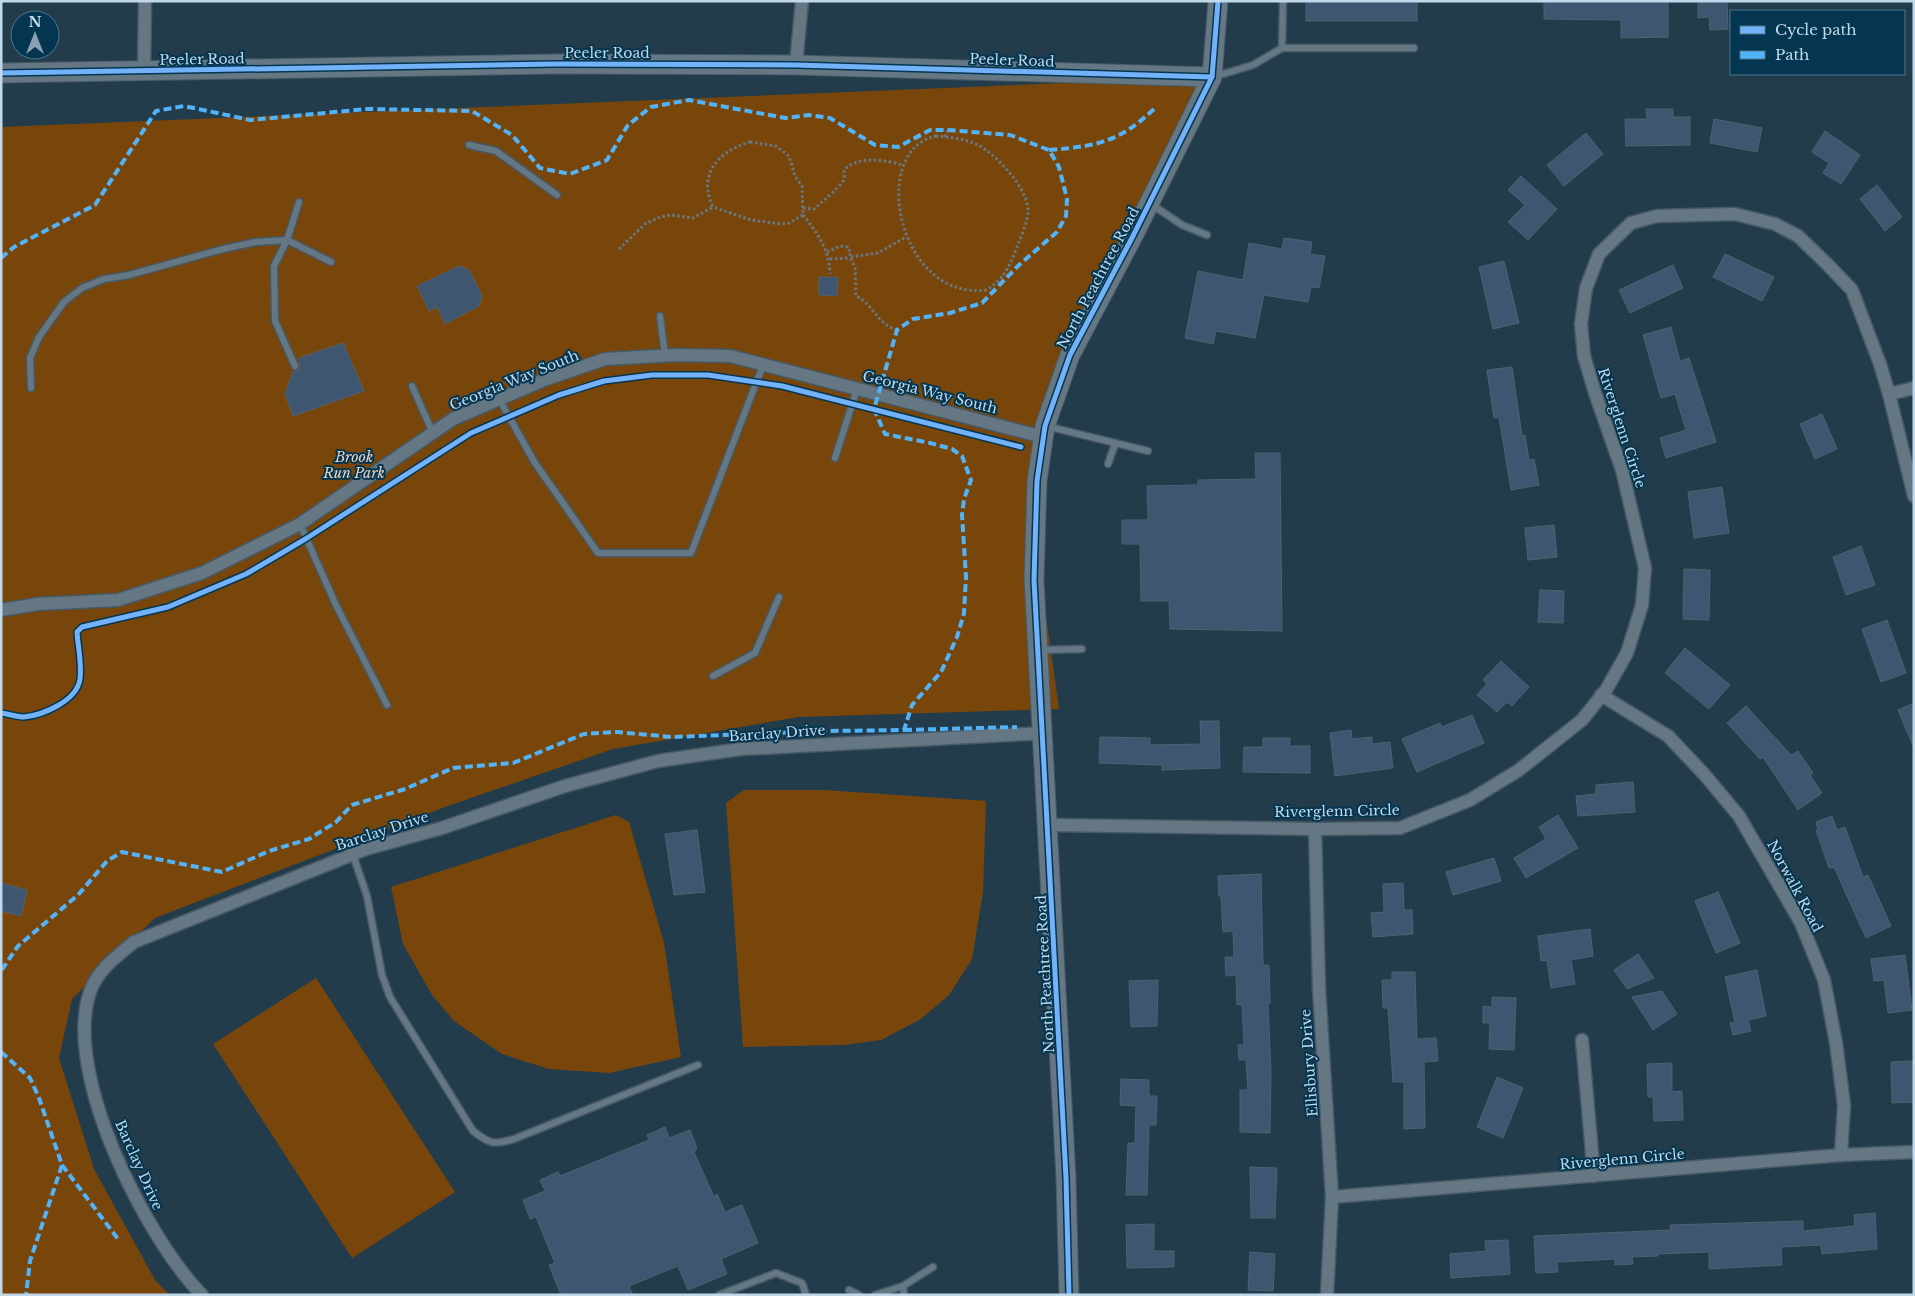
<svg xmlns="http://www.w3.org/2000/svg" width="1915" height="1296" font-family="'Libre Baskerville',serif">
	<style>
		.green { fill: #78460a }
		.building { fill: #3e566f; stroke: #516170 }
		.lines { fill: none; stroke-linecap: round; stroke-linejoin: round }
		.lane-casing { stroke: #465966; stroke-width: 9 }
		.street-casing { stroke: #465966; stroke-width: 15 }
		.secondary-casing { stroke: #465966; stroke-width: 21 }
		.path { stroke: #687883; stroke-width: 3; stroke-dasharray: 2.5 2.5; stroke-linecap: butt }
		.lane { stroke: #647782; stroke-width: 6 }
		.street { stroke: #647782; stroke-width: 12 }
		.secondary { stroke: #647782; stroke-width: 19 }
		.quiet { stroke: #52b3f8; stroke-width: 4; stroke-dasharray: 8 4; stroke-linecap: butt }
		.cycleway-casing { stroke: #043651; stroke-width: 8 }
		.cycleway { stroke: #73b2f8; stroke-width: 5 }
		.labels { text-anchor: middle; stroke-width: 4; stroke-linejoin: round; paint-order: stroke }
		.street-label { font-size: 14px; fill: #c0d8e9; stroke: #043651 }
		.park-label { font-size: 14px; font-style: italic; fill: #ecd2bf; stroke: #043651 }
	</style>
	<rect width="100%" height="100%" fill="#233c4b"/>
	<!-- green -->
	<g class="green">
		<path d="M1212 77 1104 287 1043 437 1031 507 1059 709 799 717 613 749 445 807 155 918 72 999 59 1058 94 1169 155 1280 170 1295H1V127Z"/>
		<path d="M744 790H824L986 801 983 892 972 959 949 995 921 1019 881 1040 843 1045 743 1047 726 803Z"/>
		<path d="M616 815 629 822 664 943 681 1057 609 1073 549 1069 502 1054 454 1021 432 995 403 944 391 887Z"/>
		<path d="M316 978 455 1192 352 1258 213 1044Z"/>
	</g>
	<!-- building -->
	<g class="building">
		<rect x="1306" y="1" width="111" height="20"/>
		<path d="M1544 1H1668V37L1621 38V20L1544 19Z"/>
		<path d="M1698 1H1727L1728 29 1710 30 1709 17 1698 18Z"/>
		<path d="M1646 109H1673V117H1690V145L1626 146 1625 119H1647Z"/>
		<path d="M1714 119 1762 128 1757 152 1710 143Z"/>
		<path d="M1825 131 1860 155 1841 184 1823 173 1829 163 1812 152Z"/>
		<path d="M1586 133 1603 154 1564 186 1547 165Z"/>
		<path d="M1521 176 1557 209 1528 240 1508 222 1525 205 1508 190Z"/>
		<path d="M1877 185 1902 217 1885 231 1860 199Z"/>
		<path d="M1284 238 1312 242 1310 254 1325 256 1319 288 1311 287 1308 302 1264 295 1255 338 1216 331 1213 344 1185 338 1198 271 1243 280 1249 243 1282 249Z"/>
		<path d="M1725 254 1774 277 1762 301 1713 277Z"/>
		<path d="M1504 261 1519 323 1493 329 1479 267Z"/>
		<path d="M1673 265 1683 288 1630 313 1619 290Z"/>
		<path d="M459 266 469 270 482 296 479 306 445 324 437 307 429 311 417 286Z"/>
		<path d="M819 277H838L837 296 819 295Z"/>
		<path d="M1671 327 1680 361 1689 358 1716 442 1666 458 1660 438 1686 430 1675 394 1661 398 1643 335Z"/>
		<path d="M343 343 364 391 293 416 285 394 293 371 297 370 300 367 299 358Z"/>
		<path d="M1512 367 1522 436 1525 435 1529 460 1534 459 1539 485 1511 490 1499 417 1494 418 1487 370Z"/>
		<path d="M1822 414 1837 449 1815 459 1800 424Z"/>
		<path d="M1255 453H1280L1282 631 1170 629 1169 601H1141L1140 544H1122V520H1148L1147 486 1198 485V480L1256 479Z"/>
		<path d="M1722 487 1729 533 1694 538 1688 492Z"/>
		<path d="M1554 525 1557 557 1528 560 1525 528Z"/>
		<path d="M1861 546 1875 585 1846 595 1833 557Z"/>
		<path d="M1684 569 1710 570 1709 620 1683 619Z"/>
		<path d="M1540 590 1564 591 1563 623 1538 622Z"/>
		<path d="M1887 620 1906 673 1881 682 1862 629Z"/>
		<path d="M1685 648 1730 685 1709 709 1665 673Z"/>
		<path d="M1501 661 1529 687 1512 706 1507 702 1497 712 1477 695 1487 684 1483 680Z"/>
		<path d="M1914 703V748L1898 710Z"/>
		<path d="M1746 706 1791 755 1798 751 1813 773 1810 775 1822 793 1798 810 1763 757 1760 759 1727 723Z"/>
		<path d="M1472 715 1484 743 1417 772 1402 739 1440 723 1442 727Z"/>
		<path d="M1200 721H1219L1220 768 1162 770V765L1099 763 1100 737 1150 738V745L1201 744Z"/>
		<path d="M1351 730 1352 739 1372 737V744L1390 742 1393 768 1335 776 1330 733Z"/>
		<path d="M1263 738H1290V746H1310V773L1243 772 1244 747H1263Z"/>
		<path d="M1633 782 1635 812 1578 816 1576 796 1596 794V785Z"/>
		<path d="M1558 815 1578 848 1526 878 1514 858 1546 839 1539 827Z"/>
		<path d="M1832 816 1837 830 1845 827 1863 877 1868 875 1891 926 1866 938 1834 867 1829 868 1816 830 1818 829 1816 822Z"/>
		<path d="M697 830 705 892 674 895 665 834Z"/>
		<path d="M1494 858 1501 881 1453 895 1446 872Z"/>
		<path d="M1261 874 1263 965H1269L1270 1003H1268L1271 1073 1270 1133 1240 1132V1090H1248L1246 1060H1239L1238 1045H1244L1242 1004 1237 1005 1236 975 1226 976 1225 957H1234L1233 931 1223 932 1221 896H1219L1218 876Z"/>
		<path d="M1 883 27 890 21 916 1 911Z"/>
		<path d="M1403 883 1404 910H1412L1413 934 1373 937 1371 913 1384 912 1383 884Z"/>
		<path d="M1718 892 1740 943 1716 953 1695 901Z"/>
		<path d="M1590 929 1593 956 1571 960 1575 984 1551 988 1547 960 1541 961 1538 936Z"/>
		<path d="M1638 954 1654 978 1627 989 1614 970Z"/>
		<path d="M1905 955 1912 1010 1888 1013 1884 980 1874 981 1871 959Z"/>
		<path d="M1757 970 1766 1016 1748 1020 1751 1031 1733 1035 1730 1023 1735 1022 1725 977Z"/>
		<path d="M1392 972H1415L1417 1039 1436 1038 1438 1061 1424 1062 1425 1128 1404 1129V1082H1393L1388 1008H1383L1382 980H1392Z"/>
		<path d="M1158 980 1157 1026 1131 1027 1129 981Z"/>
		<path d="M1662 991 1677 1014 1653 1030 1632 997Z"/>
		<path d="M1492 997 1516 998 1514 1050 1489 1049 1490 1023H1483V1006L1492 1007Z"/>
		<path d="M1914 1061V1102L1892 1103 1891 1062Z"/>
		<path d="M1672 1063V1092L1682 1091 1683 1120 1654 1121 1653 1097H1648L1647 1064Z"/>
		<path d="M1497 1077 1523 1088 1503 1138 1477 1127Z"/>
		<path d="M1121 1079 1149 1080V1096H1157L1156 1125H1149L1147 1195H1126L1128 1143H1135L1136 1106 1120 1105Z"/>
		<path d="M665 1127 669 1138 690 1130 697 1148 694 1152 714 1197 717 1194 725 1212 742 1205 758 1243 721 1259 727 1274 688 1290 678 1266 629 1286 633 1295H561L549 1265 555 1263 536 1217 530 1219 523 1200 545 1191 540 1180 558 1172 560 1176 649 1140 647 1135Z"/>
		<path d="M1250 1167 1277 1168 1275 1218H1251Z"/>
		<path d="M1875 1213 1877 1249 1822 1254 1821 1245 1781 1247 1782 1265 1709 1269V1252L1658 1254V1256L1632 1257 1633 1264 1615 1265V1259L1557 1262 1558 1272 1536 1273 1534 1236 1671 1230 1670 1225 1803 1221V1231L1855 1226 1854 1215Z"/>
		<path d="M1154 1224V1251H1174V1267L1127 1268 1126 1225Z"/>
		<path d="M1508 1240 1510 1274 1451 1278 1450 1254 1486 1251 1485 1241Z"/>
		<path d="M1250 1252 1275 1254 1273 1291 1248 1290Z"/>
	</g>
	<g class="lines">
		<!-- lane casing -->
		<g class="lane-casing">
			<g id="lane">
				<path d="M1282 48 1283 1"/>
				<path d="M1213 77 1253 65 1282 48H1414"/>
				<path d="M469 145 496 151 557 195"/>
				<path d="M299 202 287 240 331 262"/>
				<path d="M1151 204 1182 225 1207 235"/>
				<path d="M287 240 274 266 275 321 295 366"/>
				<path d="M660 316 665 355"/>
				<path d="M412 386 433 433"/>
				<path d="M31 388 30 358 39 337 64 302 82 288 104 279 129 275 223 249 256 242 287 240"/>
				<path d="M499 399 535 463 598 553H691L763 365"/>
				<path d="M1046 426 1148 451"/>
				<path d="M835 458 857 389"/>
				<path d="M1108 464 1115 444"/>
				<path d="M300 524 335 603 387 705"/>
				<path d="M1041 650 1082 649"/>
				<path d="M713 676 755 653 779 597"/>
				<path d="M353 855 367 896 382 975 390 997 473 1131C490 1144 493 1145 514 1139L698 1065"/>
				<path d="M903 1286 933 1267"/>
				<path d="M849 1290 859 1295"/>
				<path d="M719 1295 776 1273 802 1283 806 1295"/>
				<path d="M875 1295 903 1286 904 1295"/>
			</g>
		</g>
		<!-- street casing -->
		<g class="street-casing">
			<g id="street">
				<path d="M796 65 802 1"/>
				<path d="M144 71 145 1"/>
				<path d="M1889 394 1914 388"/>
				<path d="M1 610 38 604 118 600 202 573 300 524 453 419 544 380 605 359 676 355 730 356 1043 437"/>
				<path d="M1601 695 1668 736 1704 774 1739 816 1801 923 1824 980 1836 1043 1844 1105 1841 1155"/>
				<path d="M1049 825 1315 829 1400 828 1470 800 1519 770 1582 720 1606 690 1627 653 1642 605 1645 568 1622 470 1595 393 1584 356 1581 324 1586 288 1599 254 1631 223 1657 216 1735 214 1775 224 1798 236 1827 264 1852 290 1880 364 1889 394 1914 496"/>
				<path d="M1315 829 1319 988 1332 1197 1327 1295"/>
				<path d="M1582 1040 1594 1176"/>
				<path d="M1332 1197 1841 1155 1914 1152"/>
				<path d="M202 1295C146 1238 62 1073 90 992 97 970 117 956 134 942L366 849 442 828 565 786 658 761 741 749 1044 733"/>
			</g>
		</g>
		<!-- secondary casing -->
		<g class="secondary-casing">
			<g id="secondary">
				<path d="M1 73 555 64 796 65 1212 77"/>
				<path d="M1069 1295 1066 1178 1034 580 1037 481 1045 426 1070 355 1133 236 1212 77 1218 1"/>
			</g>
		</g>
		<!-- path -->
		<g class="path">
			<path d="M936 136C950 137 965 139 978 145 996 154 1028 189 1028 210 1028 223 1021 236 1017 247 1010 265 1004 280 986 290 898 301 868 150 936 136Z"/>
			<path d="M945 137 948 130"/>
			<path d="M750 142 776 146 789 156 795 176 802 186 803 215 789 223 781 224 751 220 713 207C697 174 719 151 750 142Z"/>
			<path d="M803 208 814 209C820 204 843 184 844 179 845 176 844 173 844 170 858 155 885 160 903 165"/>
			<path d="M803 215C817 233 830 250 830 274"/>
			<path d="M619 249 645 224 660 217 671 215 693 218 713 207"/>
			<path d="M827 252 840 246 848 247 851 254 846 258 830 259"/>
			<path d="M897 330C877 324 873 304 856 296L855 268 850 257 878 253 906 237"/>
		</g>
		<!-- lane -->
		<use href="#lane" class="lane"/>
		<!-- street -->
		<use href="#street" class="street"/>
		<!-- secondary -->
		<use href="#secondary" class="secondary"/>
		<!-- quiet -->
		<g class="quiet">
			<path d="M1049 150C1098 146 1120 142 1156 107"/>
			<path d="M1 258 14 247 95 205 156 111 184 106 250 120 367 109 472 111 512 135 540 168 570 174 607 160 628 125 651 107 689 100 785 118 809 115 830 118 875 145 898 147 930 130H948L1010 135 1049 150 1059 167 1067 199 1066 216 1057 232 1019 265 982 303 950 313 913 319 897 330 874 409 885 434 930 443 952 449 962 456 971 480 964 499 962 515 966 577 964 613 957 637 941 672 912 705 904 730 828 731 672 737 617 732 584 734 513 763 453 768 405 789 352 805 336 822 309 839 269 851 222 872 122 852 107 861 78 895 18 946 1 971"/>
			<path d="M904 730 1017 727"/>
			<path d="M1 1052 30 1078 39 1098 62 1165 30 1261 26 1295"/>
			<path d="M62 1165 118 1239"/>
		</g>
		<!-- cycleway casing -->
		<g class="cycleway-casing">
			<g id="cycleway">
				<path d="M1 73 555 64 796 65 1212 77"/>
				<path d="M1 713C9 714 17 717 24 717 43 715 77 701 80 679 82 664 78 647 77 632L82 627 168 607 246 574 307 538 471 433 559 395 604 381 652 375H708L782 386 1021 447"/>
				<path d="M1069 1295 1066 1178 1034 580 1037 481 1045 426 1070 355 1133 236 1212 77 1218 1"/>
			</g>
		</g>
		<!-- cycleway -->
		<use href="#cycleway" class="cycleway"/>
	</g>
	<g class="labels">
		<!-- street labels -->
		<g class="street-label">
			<text x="607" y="58">Peeler Road</text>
			<text transform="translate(202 59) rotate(-1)" y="5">Peeler Road</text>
			<text transform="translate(1012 60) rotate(2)" y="5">Peeler Road</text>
			<text transform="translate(1098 278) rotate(-62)" y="5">North Peachtree Road</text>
			<text transform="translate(514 380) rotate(-22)" y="5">Georgia Way South</text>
			<text transform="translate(930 392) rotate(14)" y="5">Georgia Way South</text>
			<text transform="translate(1622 428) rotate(72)" y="5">Riverglenn Circle</text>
			<text transform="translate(777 733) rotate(-4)" y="5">Barclay Drive</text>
			<text transform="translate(1337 811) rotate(-1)" y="5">Riverglenn Circle</text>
			<text transform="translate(382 831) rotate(-18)" y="5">Barclay Drive</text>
			<text transform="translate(1795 886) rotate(62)" y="5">Norwalk Road</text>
			<text transform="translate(1045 974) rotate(-93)" y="5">North Peachtree Road</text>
			<text transform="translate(1309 1063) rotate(-94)" y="5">Ellisbury Drive</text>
			<text transform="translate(1622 1159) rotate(-5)" y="5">Riverglenn Circle</text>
			<text transform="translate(139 1165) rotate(66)" y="5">Barclay Drive</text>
		</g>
		<!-- park labels -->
		<g class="park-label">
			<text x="354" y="462">Brook<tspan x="354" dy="16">Run Park</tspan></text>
		</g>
	</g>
	<!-- border -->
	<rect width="1915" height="1296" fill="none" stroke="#c0d8e9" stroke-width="5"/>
	<!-- legend -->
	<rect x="1730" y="10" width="175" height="65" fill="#043651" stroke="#4f778e"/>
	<rect x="1740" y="26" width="25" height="8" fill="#73b2f8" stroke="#4f778e"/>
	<text x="1775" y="35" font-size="15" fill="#c0d8e9">Cycle path</text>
	<rect x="1740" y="51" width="25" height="8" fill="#52b3f8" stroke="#4f778e"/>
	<text x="1775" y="60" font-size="15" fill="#c0d8e9">Path</text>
	<!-- north arrow -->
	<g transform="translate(35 35)"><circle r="24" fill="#043651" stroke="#4f778e"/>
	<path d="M0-4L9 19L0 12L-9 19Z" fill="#89a1b2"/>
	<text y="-8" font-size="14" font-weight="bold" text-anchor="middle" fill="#c0d8e9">N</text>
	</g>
</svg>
